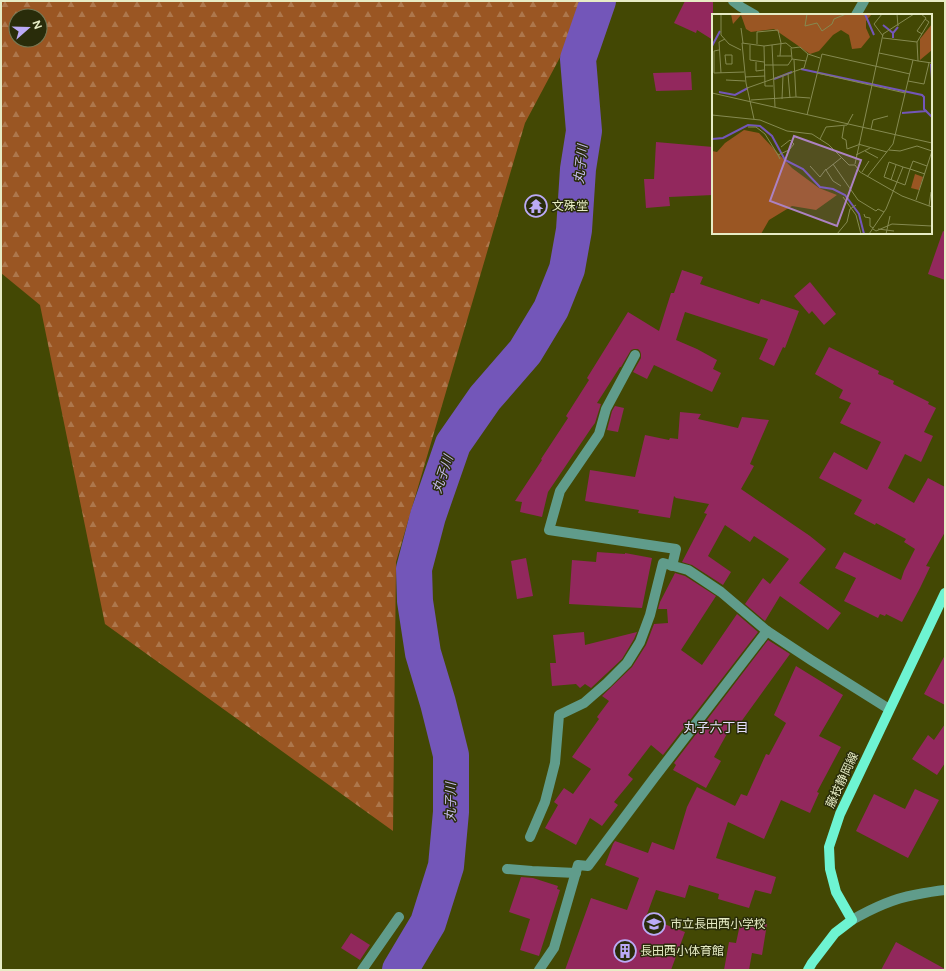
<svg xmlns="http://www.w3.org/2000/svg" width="946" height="971" font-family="Figtree,'Noto Sans JP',sans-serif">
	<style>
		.forest { fill: url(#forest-firs); fill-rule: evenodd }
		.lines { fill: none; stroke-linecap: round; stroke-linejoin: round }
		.river { stroke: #7356b9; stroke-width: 36 }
		.building { fill: #92285d }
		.minor { stroke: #609c8b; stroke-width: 10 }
		.major { stroke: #6ef4d2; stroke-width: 10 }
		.labels { text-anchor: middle; stroke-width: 3; stroke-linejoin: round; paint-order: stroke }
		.poi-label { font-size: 12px; fill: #e7ecc5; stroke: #292c0a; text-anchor: start }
		.street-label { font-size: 12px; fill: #e7ecc5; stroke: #292c0a }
		.water-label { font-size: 13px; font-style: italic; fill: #c4baed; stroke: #292c0a }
		.neighbourhood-label { font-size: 13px; fill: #e5dffd; stroke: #292c0a }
		.inset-river { fill: none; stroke: #7356b9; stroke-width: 2 }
		.inset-road { fill: none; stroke: #858a51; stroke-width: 1 }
		.view { fill: #ac82c2; fill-opacity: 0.15; stroke: #ac82c2; stroke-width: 2 }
		.inset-edge { fill: none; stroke: #e7ecc5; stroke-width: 2 }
	</style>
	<defs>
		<pattern id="forest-firs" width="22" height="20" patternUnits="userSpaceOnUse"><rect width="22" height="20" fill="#9a5623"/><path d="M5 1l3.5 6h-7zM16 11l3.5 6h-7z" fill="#ad774c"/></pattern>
	</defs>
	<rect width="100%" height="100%" fill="#434804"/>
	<!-- forest -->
	<path class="forest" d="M1 1H590L525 123 396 562 393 831 105 624 40 305 1 273ZM16 16H40V40H16Z"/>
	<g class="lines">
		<!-- river -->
		<path class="river" d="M400 970 428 923 446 866 451 812V755L438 703 423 653 415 601 414 569 428 516 453 444 485 398 525 352 551 309 567 269 574 230 578 169 584 131 578 59 598 1"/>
	</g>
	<!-- building -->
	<g class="building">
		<path d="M685 1H713V40L697 30 696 33 674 23Z"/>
		<path d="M691 72 692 90 656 91 653 73Z"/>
		<path d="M656 142 713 147V195L669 197 670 206 646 208 644 179H654Z"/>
		<path d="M943 231 945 232V280L928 274Z"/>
		<path d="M682 270 703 277 700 284 759 304 761 299 799 311 785 348 783 347 774 366 759 359 768 339 685 312 676 340 697 349 717 360 713 369 721 373 712 392 654 365 647 379 633 372 641 358V354L640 351 638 349H634L631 350 621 367H620L597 403 601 404 595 423 592 427 548 492 542 517 520 512 522 502 515 501 542 460 541 459 568 418 566 416 589 380 587 378 628 312 659 331 671 293H674Z"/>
		<path d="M810 282 836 314 824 325 812 311 809 314 794 296Z"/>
		<path d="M829 347 879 371 878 374 894 381 893 384 929 402 928 404 936 408 924 432 933 436 921 462 905 454 888 488 914 503 928 478 945 487V532L926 566 930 567 920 588 902 622 886 614 885 616 880 614 878 618 844 601 856 578 835 568 844 552 901 580 904 571 915 549 904 542 906 539 876 523 875 525 854 514 862 500 819 478 834 452 867 470 881 442 840 423 851 403 839 398 843 390 815 374Z"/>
		<path d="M615 406 624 408 618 432 607 430 612 411Z"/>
		<path d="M680 412 701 414 698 419 738 428 742 417 769 420 750 464 754 466 741 489 810 536 826 549 799 583 841 613 828 630 780 596 765 621 745 604 763 578 770 584 789 559 754 536 750 542 725 525 708 556 731 572 723 585 692 565 682 562 707 514 704 513 709 504 676 498 674 496 670 518 638 513 639 510 585 501 590 470 635 477 645 435 669 440 670 438 678 439Z"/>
		<path d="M597 552 625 554V553L652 558 642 608 569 604 572 560 596 562Z"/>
		<path d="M526 558 533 596 517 599 511 561Z"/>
		<path d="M675 573 685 576 716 596 681 650 702 665 737 614 758 632 663 755 651 745 628 775 633 779 614 802 618 805 602 826 590 818 576 845 545 828 558 805 554 802 564 788 573 794 591 769 572 757 599 719 597 717 609 701 602 696 632 667 646 645 654 624 668 623 667 609H658L660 602Z"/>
		<path d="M584 632 585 645 637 632 634 639 622 659 591 688 585 684 580 688 576 684 552 686 550 663H556L553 635Z"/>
		<path d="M768 640 790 654 738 726 733 723 714 757 721 761 706 788 673 770 676 765 674 763Z"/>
		<path d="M945 655V705L924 694Z"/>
		<path d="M796 666 843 695 819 736 841 747 817 792 819 793 810 813 781 800 764 839 728 822 716 858 776 877 771 894 755 890 749 908 718 899 719 894 689 885 685 898 656 890 646 917 685 932 671 970H565L591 898 627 910 639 878 605 865 613 844 615 841 648 853 652 842 674 850 687 807 697 787 735 806 741 794 747 796 766 754 769 755 786 723 774 715Z"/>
		<path d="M945 724V763L937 775 912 759 928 735 934 740Z"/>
		<path d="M915 789 939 800 908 858 856 831 874 794 905 809Z"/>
		<path d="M521 877 533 878 558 886 557 889 560 890 539 956 520 950 530 919 509 912Z"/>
		<path d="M741 920 767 924 762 955 752 953 749 970H724L729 942 736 943Z"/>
		<path d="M351 933 370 945 360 960 341 948Z"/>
		<path d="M896 942 945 969V970H881Z"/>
	</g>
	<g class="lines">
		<!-- minor -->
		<g class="minor">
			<path d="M733 1 741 7 755 15"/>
			<path d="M856 15 864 1"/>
			<path d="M635 355 606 409 599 434 560 491 549 530 676 549 672 566"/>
			<path d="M530 837 545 802 555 763 559 715 584 703 607 683 627 663 640 642 650 615 663 563 688 570 721 592 767 631 811 660 889 709"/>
			<path d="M507 869 532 871 576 873"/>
			<path d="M852 920C871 909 892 899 914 895 924 893 935 891 945 890"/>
			<path d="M362 970 399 917"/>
			<path d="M539 970 554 948 578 865 588 866 654 778 767 631"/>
		</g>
		<!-- major -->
		<path class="major" d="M808 970 812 963 835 933 852 920 836 892 830 869 829 847 840 814 945 593"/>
	</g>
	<!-- icons -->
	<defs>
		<g id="temple-ring" transform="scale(1.15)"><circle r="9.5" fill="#292c0a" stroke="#bbaaf6" stroke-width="1.5"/><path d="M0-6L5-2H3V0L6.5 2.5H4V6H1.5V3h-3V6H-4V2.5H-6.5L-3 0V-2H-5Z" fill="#bbaaf6"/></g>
		<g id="school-ring" transform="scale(1.15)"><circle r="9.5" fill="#292c0a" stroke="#bbaaf6" stroke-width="1.5"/><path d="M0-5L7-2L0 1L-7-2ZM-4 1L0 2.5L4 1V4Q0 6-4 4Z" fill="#bbaaf6"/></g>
		<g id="building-ring" transform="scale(1.15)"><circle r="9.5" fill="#292c0a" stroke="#bbaaf6" stroke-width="1.5"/><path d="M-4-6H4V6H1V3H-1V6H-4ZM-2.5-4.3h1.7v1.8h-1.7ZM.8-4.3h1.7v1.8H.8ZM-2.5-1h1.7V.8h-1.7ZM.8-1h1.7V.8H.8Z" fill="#bbaaf6"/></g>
	</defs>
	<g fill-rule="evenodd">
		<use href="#temple-ring" x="536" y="206"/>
		<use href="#school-ring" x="654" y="924"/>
		<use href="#building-ring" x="625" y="951"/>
	</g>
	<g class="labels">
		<!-- poi labels -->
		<g class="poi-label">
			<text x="552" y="210">文殊堂</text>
			<text x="670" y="928">市立長田西小学校</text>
			<text x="640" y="955">長田西小体育館</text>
		</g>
		<!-- street labels -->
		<g class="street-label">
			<text transform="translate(842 780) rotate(-65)" y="4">藤枝静岡線</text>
		</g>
		<!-- water labels -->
		<g class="water-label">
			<text transform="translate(580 164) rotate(-84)" y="5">丸子川</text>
			<text transform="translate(442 474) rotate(-71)" y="5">丸子川</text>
			<text transform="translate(450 802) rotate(-89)" y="5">丸子川</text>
		</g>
		<!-- neighbourhood labels -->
		<g class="neighbourhood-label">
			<text x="716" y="732">丸子六丁目</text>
		</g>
	</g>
	<!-- overview -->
	<g transform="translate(712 14)">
		<rect width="220" height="220" fill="#434804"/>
		<path d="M19 0H160L154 7V14L158 23 149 34 140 35 137 21 129 16 121 21 107 37 98 40 62 15 39 18 34 15 29 1 21 10ZM220 10V36L208 46V25ZM32 116 47 119 80 154 107 174 125 181 104 196 80 192 57 206 49 220H0V137L5 138 13 129Z" fill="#9a5623"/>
		<path d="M203 160 211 163 207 176 199 174Z" fill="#9a5623"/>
		<path class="inset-river" d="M153 0 162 21M171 11 181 19M181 24V19L186 13M0 32 8 17M219 50 220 65M89 55 210 81 212 83V95L220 103M62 65 80 58M7 78 23 81 36 74M190 99 215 97M0 125 11 124 36 111 48 112 60 122 73 146 91 155 108 173 121 175 133 181 147 200 152 220"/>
		<path class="inset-road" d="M9 0V21L17 30 29 36M95 0 93 12 105 9 110 17 120 10 122 5 134 0M170 0 162 10 171 22M185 0 186 12M209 0 214 4 205 17 210 20M213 5 217 8 205 28 206 47 220 49M29 14 31 29M171 24 205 28M45 30V18L66 16 69 29 68 42M38 31V46L52 48M60 31 63 93M52 32 53 72H61M79 34 80 45 94 47M7 36 2 37V59L32 58M167 39 206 47M13 41H20V50H14ZM65 42H79M82 46 84 83M44 48V57L52 56M53 51H76L80 45M9 59 7 28 13 25M105 59 193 79M76 60 78 84M33 63 53 62M14 66 33 67M196 67 212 70 217 49M35 74 92 54 96 40M0 79 220 129M70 85 71 62M39 86 84 83 98 84M0 101 48 106 75 117 100 120 117 131 137 151H143L148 158 190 182 220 193M95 101 110 40 198 60M42 105 34 69 30 29 52 32 74 29 80 34 88 33 96 40 108 44M132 112 130 124 134 126 135 135 146 131M36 113H44L53 120 66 141M159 115 161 106 176 102M108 125 114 113 135 111 141 100M146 130 175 138M177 136 188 137 205 132 220 137M153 137 166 144M144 141 158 134M68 145 66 141 77 136 82 130 78 126 69 133M121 150 146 186 164 197 166 195 172 198M143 150 171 20 202 0M98 152 108 163 114 155M150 158 157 147M213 160 198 155 191 153 177 148 172 163 193 171 198 155 201 147 215 152M155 163 181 130 201 46M179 166 184 151M129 172 121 167 114 156 129 144M131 183 144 201 149 220M204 186 220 137M217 192 219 178M152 200 153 203 158 204V212L161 214M161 215 164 217 180 210 220 212M166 215 182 217M125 220 135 208 138 195 144 191M157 220 174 195 191 153M174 220 178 202"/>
		<path class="view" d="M82 122 149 146 125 212 58 187Z"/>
		<rect width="220" height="220" class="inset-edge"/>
	</g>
	<!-- border -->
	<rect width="946" height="971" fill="none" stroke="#e7ecc5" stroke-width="4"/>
	<!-- north arrow -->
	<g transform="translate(28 28) rotate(70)"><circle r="19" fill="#292c0a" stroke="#757955"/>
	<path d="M0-3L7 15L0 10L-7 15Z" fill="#bbaaf6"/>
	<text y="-6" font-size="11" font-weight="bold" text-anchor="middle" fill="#e7ecc5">N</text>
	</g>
</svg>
